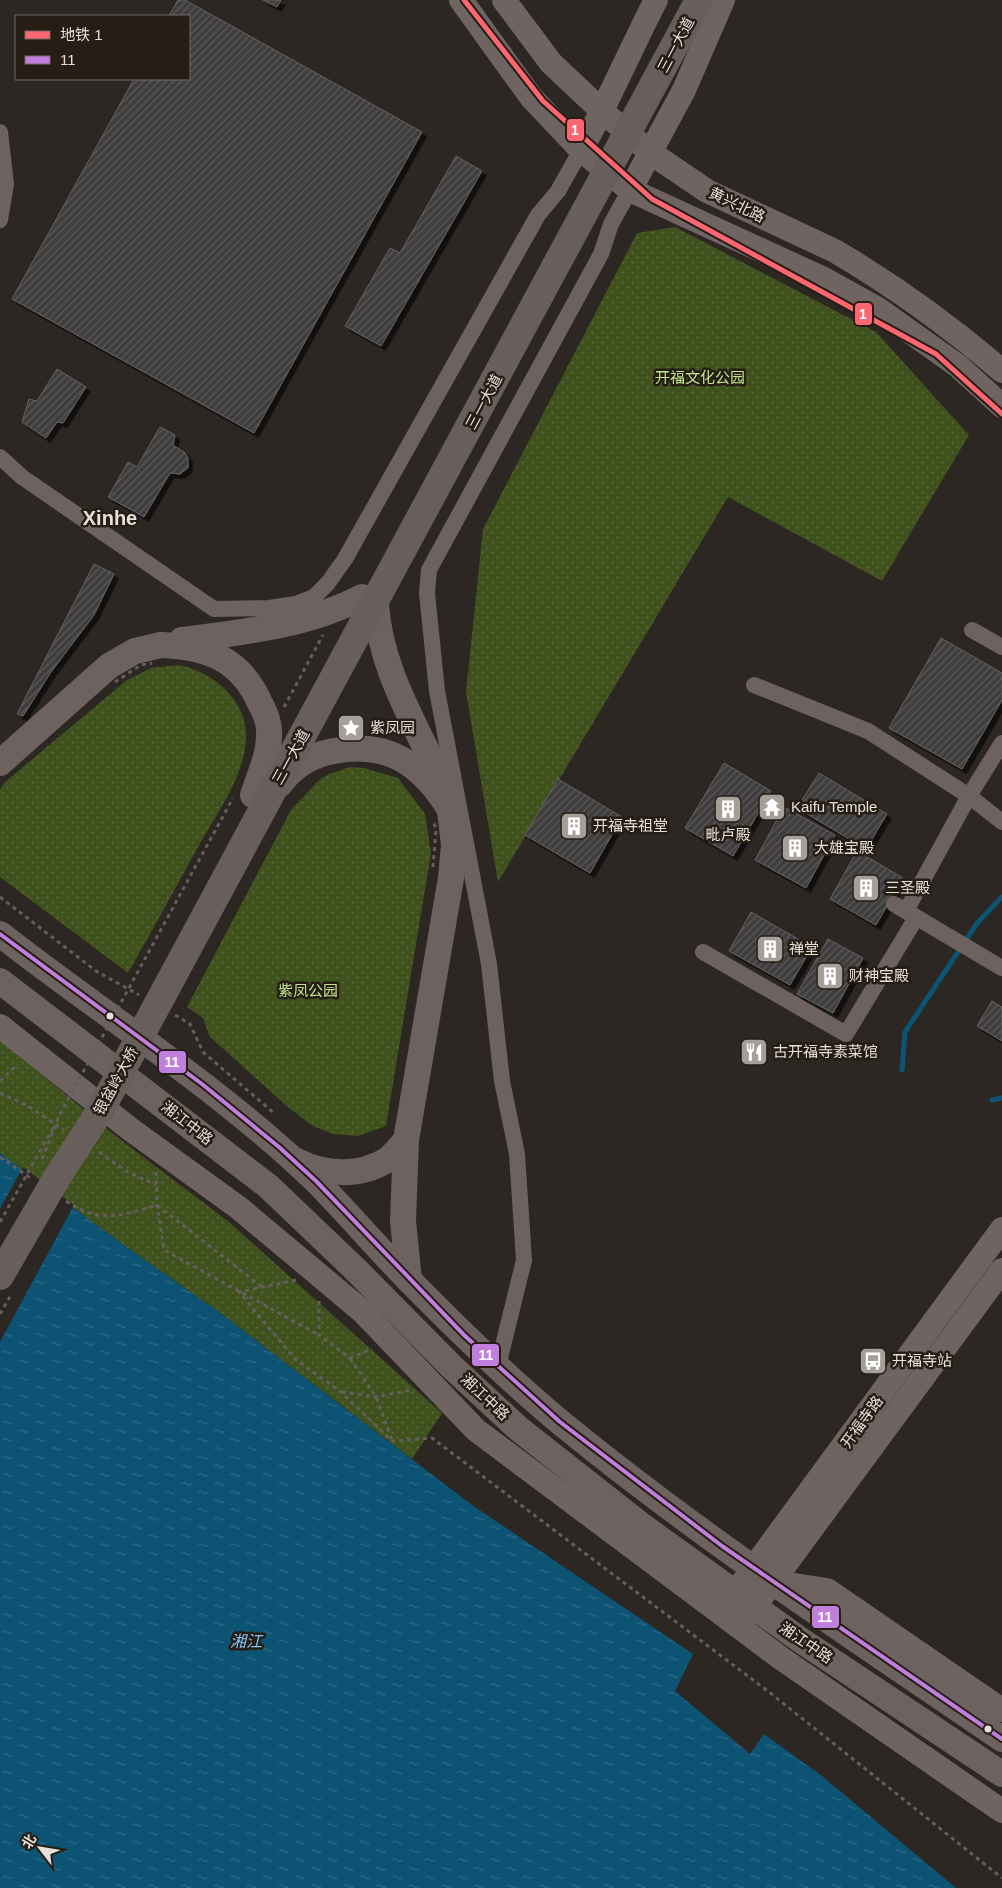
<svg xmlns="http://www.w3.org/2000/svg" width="1002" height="1888" font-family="Arial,'Noto Sans SC',sans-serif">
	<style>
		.grass { fill: url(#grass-dots) }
		.water { fill: url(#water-ripples) }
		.pier { fill: #2c2722 }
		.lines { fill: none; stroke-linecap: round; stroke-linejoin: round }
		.stream { stroke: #0d5374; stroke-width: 5 }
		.building { fill: url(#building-hatch); stroke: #656262; filter: url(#shadow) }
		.path { stroke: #665e5c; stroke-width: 3; stroke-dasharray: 4 4; stroke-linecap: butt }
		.street { stroke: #6d6260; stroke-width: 16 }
		.secondary { stroke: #6f6462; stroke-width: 24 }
		.primary { stroke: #6d625f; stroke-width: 26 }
		.path-bridge { stroke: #665e5c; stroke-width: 3; stroke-dasharray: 4 4; stroke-linecap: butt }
		.primary-bridge { stroke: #6d625f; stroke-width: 26 }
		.highway-bridge { stroke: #685e5c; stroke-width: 28 }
		.bus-1-casing { stroke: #261d15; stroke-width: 8 }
		.bus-1 { stroke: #c07fdc; stroke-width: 4 }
		.metro-1-casing { stroke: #261d15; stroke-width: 9 }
		.metro-1 { stroke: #fa6671; stroke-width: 5 }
		.bus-dot { fill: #e6e0da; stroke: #261d15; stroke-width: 2 }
		.labels { text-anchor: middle; stroke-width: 5; stroke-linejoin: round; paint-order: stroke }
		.street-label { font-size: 15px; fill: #e6e0da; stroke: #261d15 }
		.park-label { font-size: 15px; fill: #c0e58c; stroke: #261d15 }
		.poi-label { font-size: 15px; fill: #e6e0da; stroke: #261d15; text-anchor: start }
		.water-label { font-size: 16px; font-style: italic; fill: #80c7f5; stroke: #261d15 }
		.district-label { font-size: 20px; font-weight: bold; fill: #e6e0da; stroke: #261d15 }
		.line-badge { stroke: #261d15; stroke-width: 2 }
		.badge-label { font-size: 14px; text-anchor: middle; font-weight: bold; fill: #fff }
	</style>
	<defs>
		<pattern id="grass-dots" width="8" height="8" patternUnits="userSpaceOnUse" patternTransform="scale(1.25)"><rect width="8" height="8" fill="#3f511c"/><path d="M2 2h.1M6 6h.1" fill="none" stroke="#5b6a3c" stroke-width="1.8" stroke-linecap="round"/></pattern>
		<pattern id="water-ripples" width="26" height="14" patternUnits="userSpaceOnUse" patternTransform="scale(1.25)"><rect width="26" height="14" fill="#0d5374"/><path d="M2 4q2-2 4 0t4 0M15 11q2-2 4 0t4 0" fill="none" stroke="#306b87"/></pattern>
		<pattern id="building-hatch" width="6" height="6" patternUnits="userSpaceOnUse" patternTransform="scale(1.25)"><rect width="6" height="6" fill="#3f3d3e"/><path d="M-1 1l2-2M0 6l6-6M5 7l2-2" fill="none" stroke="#5b5959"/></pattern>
		<filter id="shadow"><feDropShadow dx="4.5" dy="4.5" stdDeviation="0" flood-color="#0009"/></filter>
	</defs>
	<rect width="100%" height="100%" fill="#2c2722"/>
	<!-- grass -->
	<g class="grass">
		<path d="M675 227 876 332 969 435 882 581 728 497 498 882 466 692 483 529 637 233Z"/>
		<path d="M179 665C213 672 249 701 246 740 244 776 219 810 202 840 177 885 153 929 128 973L0 877V789L5 782 127 680 151 668Z"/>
		<path d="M350 767 364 768 398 778 425 814 431 853 386 1126 358 1136 333 1134 313 1126 289 1108 210 1037 203 1018 187 1007 291 810 318 781 329 774Z"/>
		<path d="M0 1040 117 1137 229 1222 442 1413 412 1459 216 1310 122 1244 0 1153Z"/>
	</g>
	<!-- water -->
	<path class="water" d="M0 1153 122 1244 216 1310 472 1505 693 1654 675 1691 750 1754 764 1734 822 1776 956 1888H0Z"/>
	<!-- pier -->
	<path class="pier" d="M23 1167 74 1205 0 1342V1209Z"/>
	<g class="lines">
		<!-- stream -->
		<g class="stream">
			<path d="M902 1070 905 1032 978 922 1002 897"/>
			<path d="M992 1100 1002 1098"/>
		</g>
	</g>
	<!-- building -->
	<g class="building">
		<path d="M178 0H185L422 132 254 433 12 299 134 79H189V16H169Z"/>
		<path d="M263 0H281L277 7Z"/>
		<path d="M456 156 482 171 381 346 345 326 390 248 400 253Z"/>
		<path d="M57 369 86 387 63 423 57 422 46 438 22 422 29 399 37 401Z"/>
		<path d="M160 427 175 435 173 445 184 452 188 458V468L180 474 170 473 144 517 108 497 128 462 137 467Z"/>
		<path d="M94 564 114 574 94 615 51 672 23 716 17 714Z"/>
		<path d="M941 638 1002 673V700L962 769 889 728Z"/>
		<path d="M724 763 771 791 733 856 685 828Z"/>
		<path d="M819 773 887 814 866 849 797 808Z"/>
		<path d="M558 779 622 817 590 873 525 835Z"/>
		<path d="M784 807 835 835 806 888 755 860Z"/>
		<path d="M857 851 903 878 876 925 830 899Z"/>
		<path d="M751 912 812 947 790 985 729 951Z"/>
		<path d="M828 939 863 958 833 1013 797 994Z"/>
		<path d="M992 1001 1002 1007V1041L977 1026Z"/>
	</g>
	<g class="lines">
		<!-- path -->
		<g class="path">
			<path d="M284 707 323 635"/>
			<path d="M0 897 96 971 139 995"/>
			<path d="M175 1015 190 1024 203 1052 275 1114"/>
			<path d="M0 1081 18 1064"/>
			<path d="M0 1093 28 1106 64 1130"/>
			<path d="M99 1152 126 1171 156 1185"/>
			<path d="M0 1157 32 1179"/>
			<path d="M156 1172 157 1205 164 1250 319 1335"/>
			<path d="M66 1201C101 1224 120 1216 157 1205L262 1287"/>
			<path d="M296 1280 239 1292 295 1359 341 1392 392 1441 432 1438 769 1692 1002 1878"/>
			<path d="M319 1301V1335L350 1358 372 1349"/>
			<path d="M350 1358 376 1397 392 1440"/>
			<path d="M342 1392 376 1397 412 1390"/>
		</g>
		<!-- street -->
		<g class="street">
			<path d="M0 132 6 184 0 220"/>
			<path d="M0 457 22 477 214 609 269 608 296 604 314 597 328 583 345 559 538 215 558 191 581 150"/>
			<path d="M972 630 1002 647"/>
			<path d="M754 685 868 731 969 796 1002 822"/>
			<path d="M894 904 1002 968"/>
			<path d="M906 911 969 796 1002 743"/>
			<path d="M703 952 846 1034 916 918"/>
			<path d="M498 1366 524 1260 517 1154 502 1081 489 964 437 691 427 593 429 570 601 254 611 224 630 190"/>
		</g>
		<!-- secondary -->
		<g class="secondary">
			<path d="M461 0 531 97 581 150 630 190 824 279 878 309 958 366 1002 406"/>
			<path d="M504 0 551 63 603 112 651 153 707 191 835 251C894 286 950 326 1002 371"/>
			<path d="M581 150C609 101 630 50 656 0"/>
			<path d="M630 190 684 90 723 0"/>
			<path d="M0 1026 130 1129 239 1208 362 1311 476 1430 782 1659 1002 1811"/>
			<path d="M774 1582 827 1590 1002 1710"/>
			<path d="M724 1608 1002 1229"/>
			<path d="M743 1622 1002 1270"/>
		</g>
		<!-- primary -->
		<g class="primary">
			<path d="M0 763 109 666 135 651 161 645"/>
			<path d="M0 934C105 1016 220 1088 316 1181 348 1213 377 1248 409 1280 457 1329 507 1378 560 1422 700 1537 853 1637 1002 1739"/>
			<path d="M0 981 268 1186 357 1271 452 1367 519 1429 641 1525 799 1639 1002 1774"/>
			<path d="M297 1161C324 1175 360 1177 387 1160 394 1155 400 1147 406 1140"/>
			<path d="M409 1280 403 1221 406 1140 451 878 454 845 450 810"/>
		</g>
		<!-- path-bridge -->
		<g class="path-bridge">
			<path d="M115 682 141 665 152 663"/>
			<path d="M433 867 436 829 434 823"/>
			<path d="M42 1159 60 1114 233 798"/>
			<path d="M0 1222 53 1128"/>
			<path d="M0 1314 12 1293"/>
		</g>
		<!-- primary-bridge -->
		<g class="primary-bridge">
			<path d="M376 604C380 670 417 726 443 785"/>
			<path d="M182 640C243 632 307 626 362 597"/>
			<path d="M161 645C207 647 240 658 260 703 265 712 270 725 269 736 269 756 259 776 253 795"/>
			<path d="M280 784C294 765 311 755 334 751 388 740 423 765 450 810"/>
		</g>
		<!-- highway-bridge -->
		<path class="highway-bridge" d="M0 1276 56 1179 100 1111 699 0"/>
		<!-- bus-1 casing -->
		<g class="bus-1-casing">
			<path id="bus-1" d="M0 934 202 1084 279 1147 316 1181 464 1335 560 1422 722 1546 1002 1739"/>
		</g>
		<!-- bus-1 -->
		<use href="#bus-1" class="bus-1"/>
		<!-- metro-1 casing -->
		<g class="metro-1-casing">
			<path id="metro-1" d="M464 0 543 101 652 199 936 354 1002 414"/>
		</g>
		<!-- metro-1 -->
		<use href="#metro-1" class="metro-1"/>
	</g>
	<!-- icons -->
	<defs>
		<g id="sight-square" transform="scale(1.4375)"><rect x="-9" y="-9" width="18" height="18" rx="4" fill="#a59f9a" stroke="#261d15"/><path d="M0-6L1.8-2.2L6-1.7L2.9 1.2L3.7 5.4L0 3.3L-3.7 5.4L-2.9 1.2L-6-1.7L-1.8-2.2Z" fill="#fff"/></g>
		<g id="temple-square" transform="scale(1.4375)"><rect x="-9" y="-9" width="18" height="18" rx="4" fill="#a59f9a" stroke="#261d15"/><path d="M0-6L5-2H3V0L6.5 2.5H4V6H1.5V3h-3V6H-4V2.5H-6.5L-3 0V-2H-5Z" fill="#fff"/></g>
		<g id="building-square" transform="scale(1.4375)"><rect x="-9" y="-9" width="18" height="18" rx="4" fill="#a59f9a" stroke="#261d15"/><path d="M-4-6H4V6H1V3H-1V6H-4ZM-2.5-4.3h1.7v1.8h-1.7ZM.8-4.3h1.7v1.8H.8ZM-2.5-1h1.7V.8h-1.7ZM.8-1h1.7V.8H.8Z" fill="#fff"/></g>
		<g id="restaurant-square" transform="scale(1.4375)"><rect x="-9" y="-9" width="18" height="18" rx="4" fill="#a59f9a" stroke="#261d15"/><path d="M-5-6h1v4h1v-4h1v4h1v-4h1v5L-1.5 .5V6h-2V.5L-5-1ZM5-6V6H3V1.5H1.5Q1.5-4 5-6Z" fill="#fff"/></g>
		<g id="bus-square" transform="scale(1.4375)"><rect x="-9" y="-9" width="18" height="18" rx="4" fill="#a59f9a" stroke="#261d15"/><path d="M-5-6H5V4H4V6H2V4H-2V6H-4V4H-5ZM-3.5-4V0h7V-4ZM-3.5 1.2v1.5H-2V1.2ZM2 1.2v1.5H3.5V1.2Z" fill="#fff"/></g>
	</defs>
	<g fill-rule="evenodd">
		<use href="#sight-square" x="351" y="728"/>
		<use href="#temple-square" x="772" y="807"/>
		<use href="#building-square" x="728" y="809"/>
		<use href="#building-square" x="574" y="826"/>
		<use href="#building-square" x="795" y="848"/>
		<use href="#building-square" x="866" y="888"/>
		<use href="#building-square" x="770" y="949"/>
		<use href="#building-square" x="830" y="976"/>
		<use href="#restaurant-square" x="754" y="1052"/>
		<use href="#bus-square" x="873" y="1361"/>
	</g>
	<!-- markers -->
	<g class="bus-dot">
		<circle cx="110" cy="1016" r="4.5"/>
		<circle cx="988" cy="1729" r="4.5"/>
	</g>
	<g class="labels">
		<!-- street labels -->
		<g class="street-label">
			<text transform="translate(676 45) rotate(-62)" y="5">三一大道</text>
			<text transform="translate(737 205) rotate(26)" y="5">黄兴北路</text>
			<text transform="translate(484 402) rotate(-62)" y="5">三一大道</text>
			<text transform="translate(291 757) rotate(-61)" y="5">三一大道</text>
			<text transform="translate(116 1081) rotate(-61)" y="5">银盆岭大桥</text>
			<text transform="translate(187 1123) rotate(38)" y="5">湘江中路</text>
			<text transform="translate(485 1397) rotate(43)" y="5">湘江中路</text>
			<text transform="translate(862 1422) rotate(-54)" y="5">开福寺路</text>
			<text transform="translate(806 1643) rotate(34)" y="5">湘江中路</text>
		</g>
		<!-- park labels -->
		<g class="park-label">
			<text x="700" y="383">开福文化公园</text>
			<text x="308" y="996">紫凤公园</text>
		</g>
		<!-- poi labels -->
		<g class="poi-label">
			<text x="370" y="733">紫凤园</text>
			<text x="791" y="812">Kaifu Temple</text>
			<text x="593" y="831">开福寺祖堂</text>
			<text x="728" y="840" text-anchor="middle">毗卢殿</text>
			<text x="814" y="853">大雄宝殿</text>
			<text x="885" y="893">三圣殿</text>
			<text x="789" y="954">禅堂</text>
			<text x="849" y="981">财神宝殿</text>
			<text x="773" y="1057">古开福寺素菜馆</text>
			<text x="892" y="1366">开福寺站</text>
		</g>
		<!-- water labels -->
		<g class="water-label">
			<text x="246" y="1647">湘江</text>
		</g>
		<!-- district labels -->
		<g class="district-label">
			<text x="110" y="525">Xinhe</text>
		</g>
	</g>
	<g class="line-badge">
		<rect x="566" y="118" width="19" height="24" rx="5" fill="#fa6671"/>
		<rect x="854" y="302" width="19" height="24" rx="5" fill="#fa6671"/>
		<rect x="158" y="1050" width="29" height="24" rx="5" fill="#c07fdc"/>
		<rect x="471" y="1343" width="29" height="24" rx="5" fill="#c07fdc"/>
		<rect x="811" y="1605" width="29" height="24" rx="5" fill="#c07fdc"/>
	</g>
	<g class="badge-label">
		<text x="575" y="135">1</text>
		<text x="863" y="319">1</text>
		<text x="172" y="1067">11</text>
		<text x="486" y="1360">11</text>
		<text x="825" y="1622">11</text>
	</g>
	<!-- legend -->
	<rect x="15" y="15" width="175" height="65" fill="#261d15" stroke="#736b64"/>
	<rect x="25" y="31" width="25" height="8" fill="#fa6671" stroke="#736b64"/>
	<text x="60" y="40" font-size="15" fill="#e6e0da">地铁 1</text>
	<rect x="25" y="56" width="25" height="8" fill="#c07fdc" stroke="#736b64"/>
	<text x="60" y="65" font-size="15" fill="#e6e0da">11</text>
	<!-- north arrow -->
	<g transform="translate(40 1848) rotate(301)" stroke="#261d15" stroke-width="4" paint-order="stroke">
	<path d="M0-4L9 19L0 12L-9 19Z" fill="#e6e0da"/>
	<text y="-8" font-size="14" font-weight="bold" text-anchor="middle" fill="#e6e0da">北</text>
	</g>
</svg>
